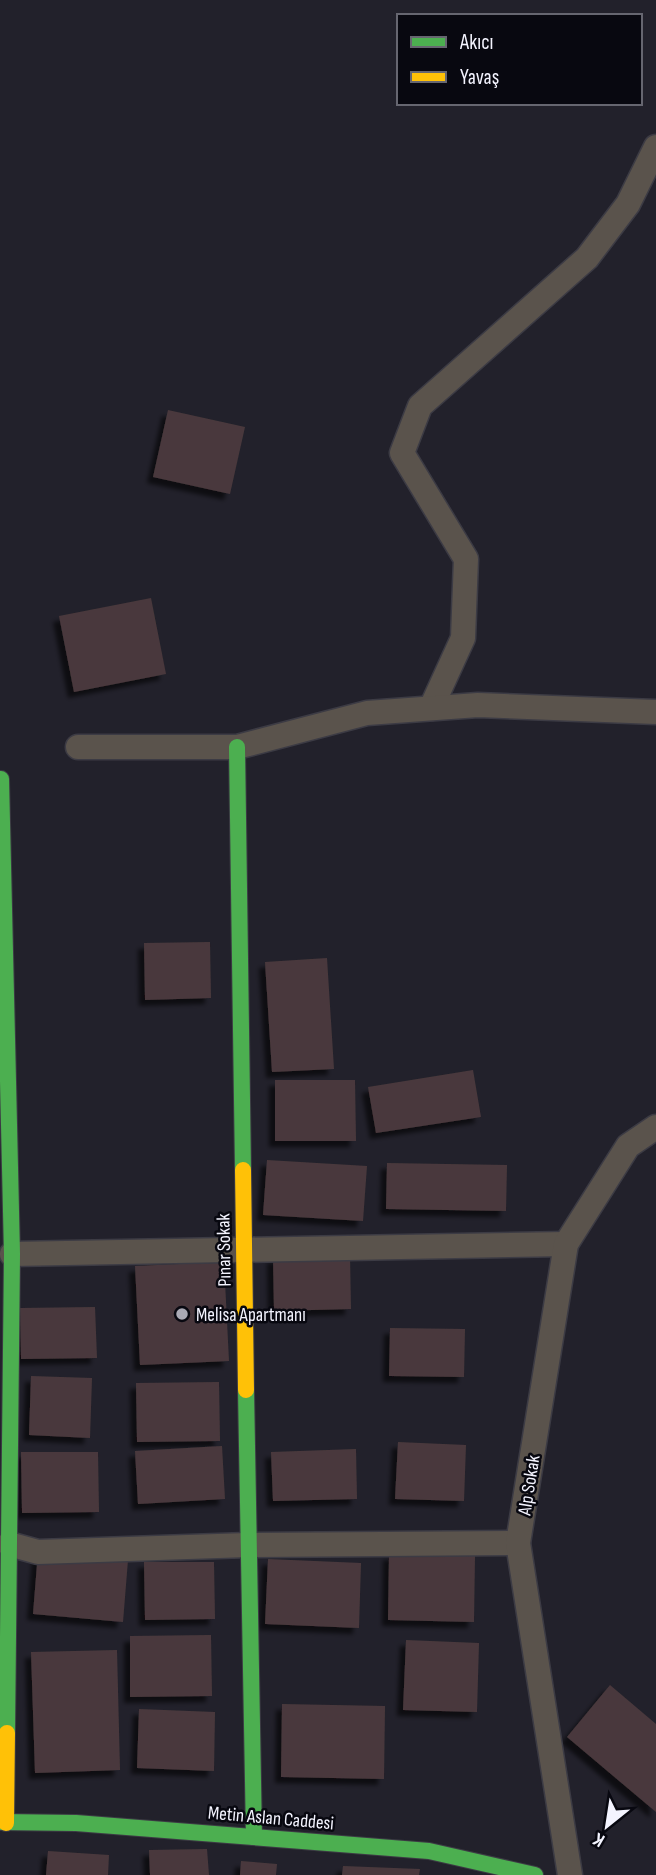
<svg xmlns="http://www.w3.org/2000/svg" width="656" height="1875" font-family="'Sofia Sans Condensed',sans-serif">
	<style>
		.building { fill: #49393c; filter: url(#shadow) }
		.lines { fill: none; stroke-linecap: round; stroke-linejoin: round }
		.street-casing { stroke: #3c3b44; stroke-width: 27 }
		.fast-casing { stroke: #3c3b44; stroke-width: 18 }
		.slow-casing { stroke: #3c3b44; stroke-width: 18 }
		.street { stroke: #5a534c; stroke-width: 24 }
		.fast { stroke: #4caf50; stroke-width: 16 }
		.slow { stroke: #ffc107; stroke-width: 16 }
		.poi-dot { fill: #aaaab5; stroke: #080810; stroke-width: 2.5 }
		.labels { text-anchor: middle; stroke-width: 5; stroke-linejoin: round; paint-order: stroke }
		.street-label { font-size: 19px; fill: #f4f4ff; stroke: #080810 }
		.poi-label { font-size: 19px; fill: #f4f4ff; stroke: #080810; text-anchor: start }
	</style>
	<defs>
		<filter id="shadow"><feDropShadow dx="-6" dy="6" stdDeviation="2" flood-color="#0009"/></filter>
	</defs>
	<rect width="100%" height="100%" fill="#22212b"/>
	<!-- building -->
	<g class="building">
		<path d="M168 410 245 427 230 494 153 477Z"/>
		<path d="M151 598 166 674 74 692 59 616Z"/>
		<path d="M210 942 211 998 145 1000 144 943Z"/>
		<path d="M327 958 334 1069 272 1072 265 962Z"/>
		<path d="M473 1070 481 1117 376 1133 368 1087Z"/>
		<path d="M275 1080H355L356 1141H275Z"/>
		<path d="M267 1160 367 1166 363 1221 263 1215Z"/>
		<path d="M387 1163 507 1165 506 1211 386 1209Z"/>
		<path d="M350 1255 351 1309 274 1311 273 1257Z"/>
		<path d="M224 1262 229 1361 140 1365 135 1266Z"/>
		<path d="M95 1307 97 1358 21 1359 20 1308Z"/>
		<path d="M390 1328 465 1329 464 1377 389 1376Z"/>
		<path d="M31 1376 92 1378 90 1438 29 1435Z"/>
		<path d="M219 1382 220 1441 137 1442 136 1383Z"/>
		<path d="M398 1442 466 1445 464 1501 395 1499Z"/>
		<path d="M222 1446 225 1499 138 1504 135 1451Z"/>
		<path d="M356 1449 357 1499 273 1501 271 1452Z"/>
		<path d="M21 1452H98L99 1512 22 1513Z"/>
		<path d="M38 1552 128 1560 123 1622 33 1614Z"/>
		<path d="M389 1554 475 1555 474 1622 388 1620Z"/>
		<path d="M268 1559 361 1563 359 1628 265 1624Z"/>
		<path d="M144 1562H214L215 1619 145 1620Z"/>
		<path d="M211 1635 212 1696 130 1697V1636Z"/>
		<path d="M406 1640 479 1643 477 1712 403 1710Z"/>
		<path d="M117 1650 120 1770 35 1773 31 1652Z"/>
		<path d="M610 1685 656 1724V1812L567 1737Z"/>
		<path d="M282 1704 385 1706 384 1779 281 1777Z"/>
		<path d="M139 1709 215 1712 214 1771 137 1768Z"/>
		<path d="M207 1849 209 1875H150L149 1850Z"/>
		<path d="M48 1851 109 1855 108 1875H46Z"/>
		<path d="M241 1861 277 1864 276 1875H240Z"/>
		<path d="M343 1866 420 1869 419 1875H342Z"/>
	</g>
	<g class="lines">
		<!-- street casing -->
		<g class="street-casing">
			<g id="street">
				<path d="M431 708 463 638 466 559 402 453 420 406 587 258 628 204 656 147"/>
				<path d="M78 747H237L367 713 478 705 656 712"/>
				<path d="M12 1254 566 1244"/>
				<path d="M9 1544 38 1552 248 1545 518 1543"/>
				<path d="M570 1875 518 1543 566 1244 628 1146 656 1127"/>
			</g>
		</g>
		<!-- fast casing -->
		<g class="fast-casing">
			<g id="fast">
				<path d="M237 747 243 1170"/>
				<path d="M1 779 12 1254 7 1733"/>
				<path d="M246 1390 254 1837"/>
				<path d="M0 1822 76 1823 429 1851 535 1875"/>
			</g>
		</g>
		<!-- slow casing -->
		<g class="slow-casing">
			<g id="slow">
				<path d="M243 1170 246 1390"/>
				<path d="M6 1823 7 1733"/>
			</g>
		</g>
		<!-- street -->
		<use href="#street" class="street"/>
		<!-- fast -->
		<use href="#fast" class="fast"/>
		<!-- slow -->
		<use href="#slow" class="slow"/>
	</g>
	<!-- markers -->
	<circle class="poi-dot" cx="182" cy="1314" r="7"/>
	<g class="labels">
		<!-- street labels -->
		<g class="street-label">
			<text transform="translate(223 1250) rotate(-91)" y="7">Pınar Sokak</text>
			<text transform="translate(528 1485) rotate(-81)" y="7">Alp Sokak</text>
			<text transform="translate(271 1817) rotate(5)" y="7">Metin Aslan Caddesi</text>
		</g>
		<!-- poi labels -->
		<g class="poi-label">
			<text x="196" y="1321">Melisa Apartmanı</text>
		</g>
	</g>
	<!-- legend -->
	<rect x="397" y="14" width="245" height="91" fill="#080810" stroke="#666670" stroke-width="2"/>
	<rect x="411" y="37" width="35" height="10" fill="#4caf50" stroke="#666670" stroke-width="2"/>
	<text x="460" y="49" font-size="21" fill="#f4f4ff">Akıcı</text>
	<rect x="411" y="72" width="35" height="10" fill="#ffc107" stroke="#666670" stroke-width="2"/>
	<text x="460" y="84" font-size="21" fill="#f4f4ff">Yavaş</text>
	<!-- north arrow -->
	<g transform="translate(607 1826) rotate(210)" stroke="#080810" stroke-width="5" paint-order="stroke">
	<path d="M0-5L12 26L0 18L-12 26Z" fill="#f4f4ff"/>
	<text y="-10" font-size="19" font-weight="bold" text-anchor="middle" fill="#f4f4ff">K</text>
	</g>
</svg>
